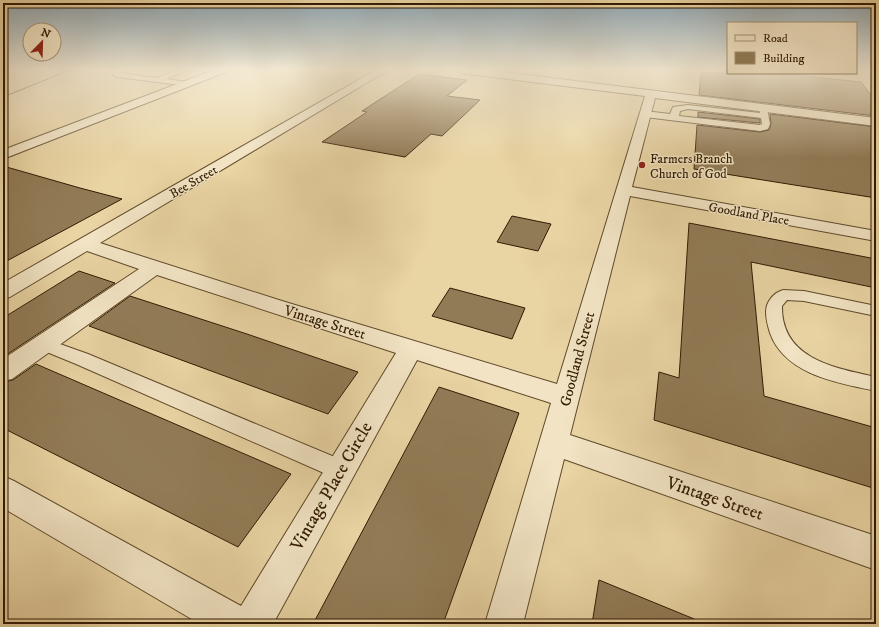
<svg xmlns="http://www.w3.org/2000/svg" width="879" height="627" font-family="'IM FELL DW Pica',serif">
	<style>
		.building { fill: #917b56; stroke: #311b02 }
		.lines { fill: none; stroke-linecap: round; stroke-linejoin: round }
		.lane-casing { stroke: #5f492a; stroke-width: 2 }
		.street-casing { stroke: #5f492a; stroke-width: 2 }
		.lane { fill: #f1e3c3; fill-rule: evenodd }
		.street { fill: #f1e3c3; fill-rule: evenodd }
		.tram { stroke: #311b02; stroke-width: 1 }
		.poi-dot { fill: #8f2418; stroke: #f1e3c3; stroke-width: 1.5 }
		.labels { text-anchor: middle; stroke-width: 3; stroke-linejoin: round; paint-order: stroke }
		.far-poi-label { font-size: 13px; fill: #311b02; stroke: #f1e3c3; text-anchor: start }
		.far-street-label { font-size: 13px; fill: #311b02; stroke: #f1e3c3 }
		.street-label { font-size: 15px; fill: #311b02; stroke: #f1e3c3 }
		.near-street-label { font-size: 18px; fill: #311b02; stroke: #f1e3c3 }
	</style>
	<rect width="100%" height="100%" fill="#e9d4a3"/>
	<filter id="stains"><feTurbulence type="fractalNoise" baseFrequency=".005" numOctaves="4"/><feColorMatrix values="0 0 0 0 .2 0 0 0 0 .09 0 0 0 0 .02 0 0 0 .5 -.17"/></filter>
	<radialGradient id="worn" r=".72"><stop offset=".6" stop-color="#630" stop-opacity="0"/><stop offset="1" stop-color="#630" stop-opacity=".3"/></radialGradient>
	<!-- building -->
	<g class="building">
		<path d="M725 71H728V73H792L794 75 861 82 876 102V116L699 95 701 73H725Z"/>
		<path d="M419 74 467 80 447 96 480 100 442 136 431 134 405 157 322 142 367 112 362 111Z"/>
		<path d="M698 112 760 119V123L698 117Z"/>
		<path d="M770 114 876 127V198L694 169 697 125 760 132 769 130 771 124Z"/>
		<path d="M3 166 80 188 122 199 3 263Z"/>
		<path d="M512 216 551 224 538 251 497 242Z"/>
		<path d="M689 223 876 259V288L751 262 764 396 876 428V489L654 420 659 372 679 378Z"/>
		<path d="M79 271 115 283 3 357V318Z"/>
		<path d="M450 288 525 308 512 339 432 316Z"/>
		<path d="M130 296 247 334 358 372 328 414 89 326Z"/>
		<path d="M36 364 291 474 238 547 3 428V382L13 380Z"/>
		<path d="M439 387 519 413 443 624H313Z"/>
		<path d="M599 580 704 623V624H592Z"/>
	</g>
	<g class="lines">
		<!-- lane casing -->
		<g class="lane-casing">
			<g id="lane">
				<path d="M114 70H123L121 73 156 78 177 70H187L166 79 188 82 192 84 188 86 117 77 113 75Z"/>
				<path d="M688 105 760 113 759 108 763 105 767 108 770 124 768 129 760 131 645 117 641 114 645 111 670 114 673 107ZM688 109 761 118 762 124 760 125 679 116 680 111Z"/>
				<path d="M783 290 804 291 876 306V316L804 301 787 300 782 306C781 359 835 368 876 377V391C839 383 785 375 770 333 768 326 766 320 766 312 766 302 773 293 783 290Z"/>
				<path d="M43 338 88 354 349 463 352 470 349 477 341 480 333 477 76 364 37 348 34 344 37 340Z"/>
			</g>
		</g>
		<!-- street casing -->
		<g class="street-casing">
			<g id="street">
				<path d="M214 70H228L226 72 3 159V150Z"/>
				<path d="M376 70H388L100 243 282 301 557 384 645 96 461 73 456 70H486L876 118V126L655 98 632 187 876 231V241L630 196 570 435 876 536V570L564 459 523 624H485L551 403 417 360 273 624H200L3 508V476L14 481 241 606 396 353 157 275 12 379 3 381V359L139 269 87 251 10 297 3 299V283Z"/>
			</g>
		</g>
		<!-- lane -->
		<use href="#lane" class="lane"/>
		<!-- street -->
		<use href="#street" class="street"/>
		<!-- tram -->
		<path class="tram" d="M3 97 70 70"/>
	</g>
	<!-- sky -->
	<linearGradient id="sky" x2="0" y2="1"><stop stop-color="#8fa8b6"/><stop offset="0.44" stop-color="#f5ecd6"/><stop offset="1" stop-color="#f5ecd6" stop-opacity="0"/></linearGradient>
	<rect width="879" height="158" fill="url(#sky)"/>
	<!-- markers -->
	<circle class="poi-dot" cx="642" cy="165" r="4"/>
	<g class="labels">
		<!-- far-poi labels -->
		<g class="far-poi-label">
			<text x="650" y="163">Farmers Branch<tspan x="650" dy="15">Church of God</tspan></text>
		</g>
		<!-- far-street labels -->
		<g class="far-street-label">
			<text transform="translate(193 181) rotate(-30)" y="5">Bee Street</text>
			<text transform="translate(749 213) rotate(10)" y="5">Goodland Place</text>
		</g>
		<!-- street labels -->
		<g class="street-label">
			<text transform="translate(325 322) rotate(17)" y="5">Vintage Street</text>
			<text transform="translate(577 359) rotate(-75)" y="5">Goodland Street</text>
		</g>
		<!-- near-street labels -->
		<g class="near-street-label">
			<text transform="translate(331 486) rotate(-60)" y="6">Vintage Place Circle</text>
			<text transform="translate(715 498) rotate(19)" y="6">Vintage Street</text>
		</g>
	</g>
	<!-- margin -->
	<rect width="879" height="627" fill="none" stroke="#e9d4a3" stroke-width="16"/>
	<rect x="4" y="4" width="871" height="619" fill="none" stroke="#311b02" stroke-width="2"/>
	<rect x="8" y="8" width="863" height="611" fill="none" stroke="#311b02"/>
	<!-- legend -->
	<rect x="727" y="22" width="130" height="52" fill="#f1e3c3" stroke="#a49376"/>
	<rect x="735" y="35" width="20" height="6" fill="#f1e3c3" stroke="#a49376"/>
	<text x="763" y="42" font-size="12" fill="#311b02">Road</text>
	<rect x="735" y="52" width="20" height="12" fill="#917b56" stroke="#a49376"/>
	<text x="763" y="62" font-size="12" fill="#311b02">Building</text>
	<!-- north arrow -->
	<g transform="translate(42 42) rotate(23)"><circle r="19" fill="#f1e3c3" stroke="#a49376"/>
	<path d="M0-3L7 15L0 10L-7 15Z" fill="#8f2418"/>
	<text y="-6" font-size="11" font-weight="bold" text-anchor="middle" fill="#311b02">N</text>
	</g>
	<rect width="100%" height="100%" filter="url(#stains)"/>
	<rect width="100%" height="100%" fill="url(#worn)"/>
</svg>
